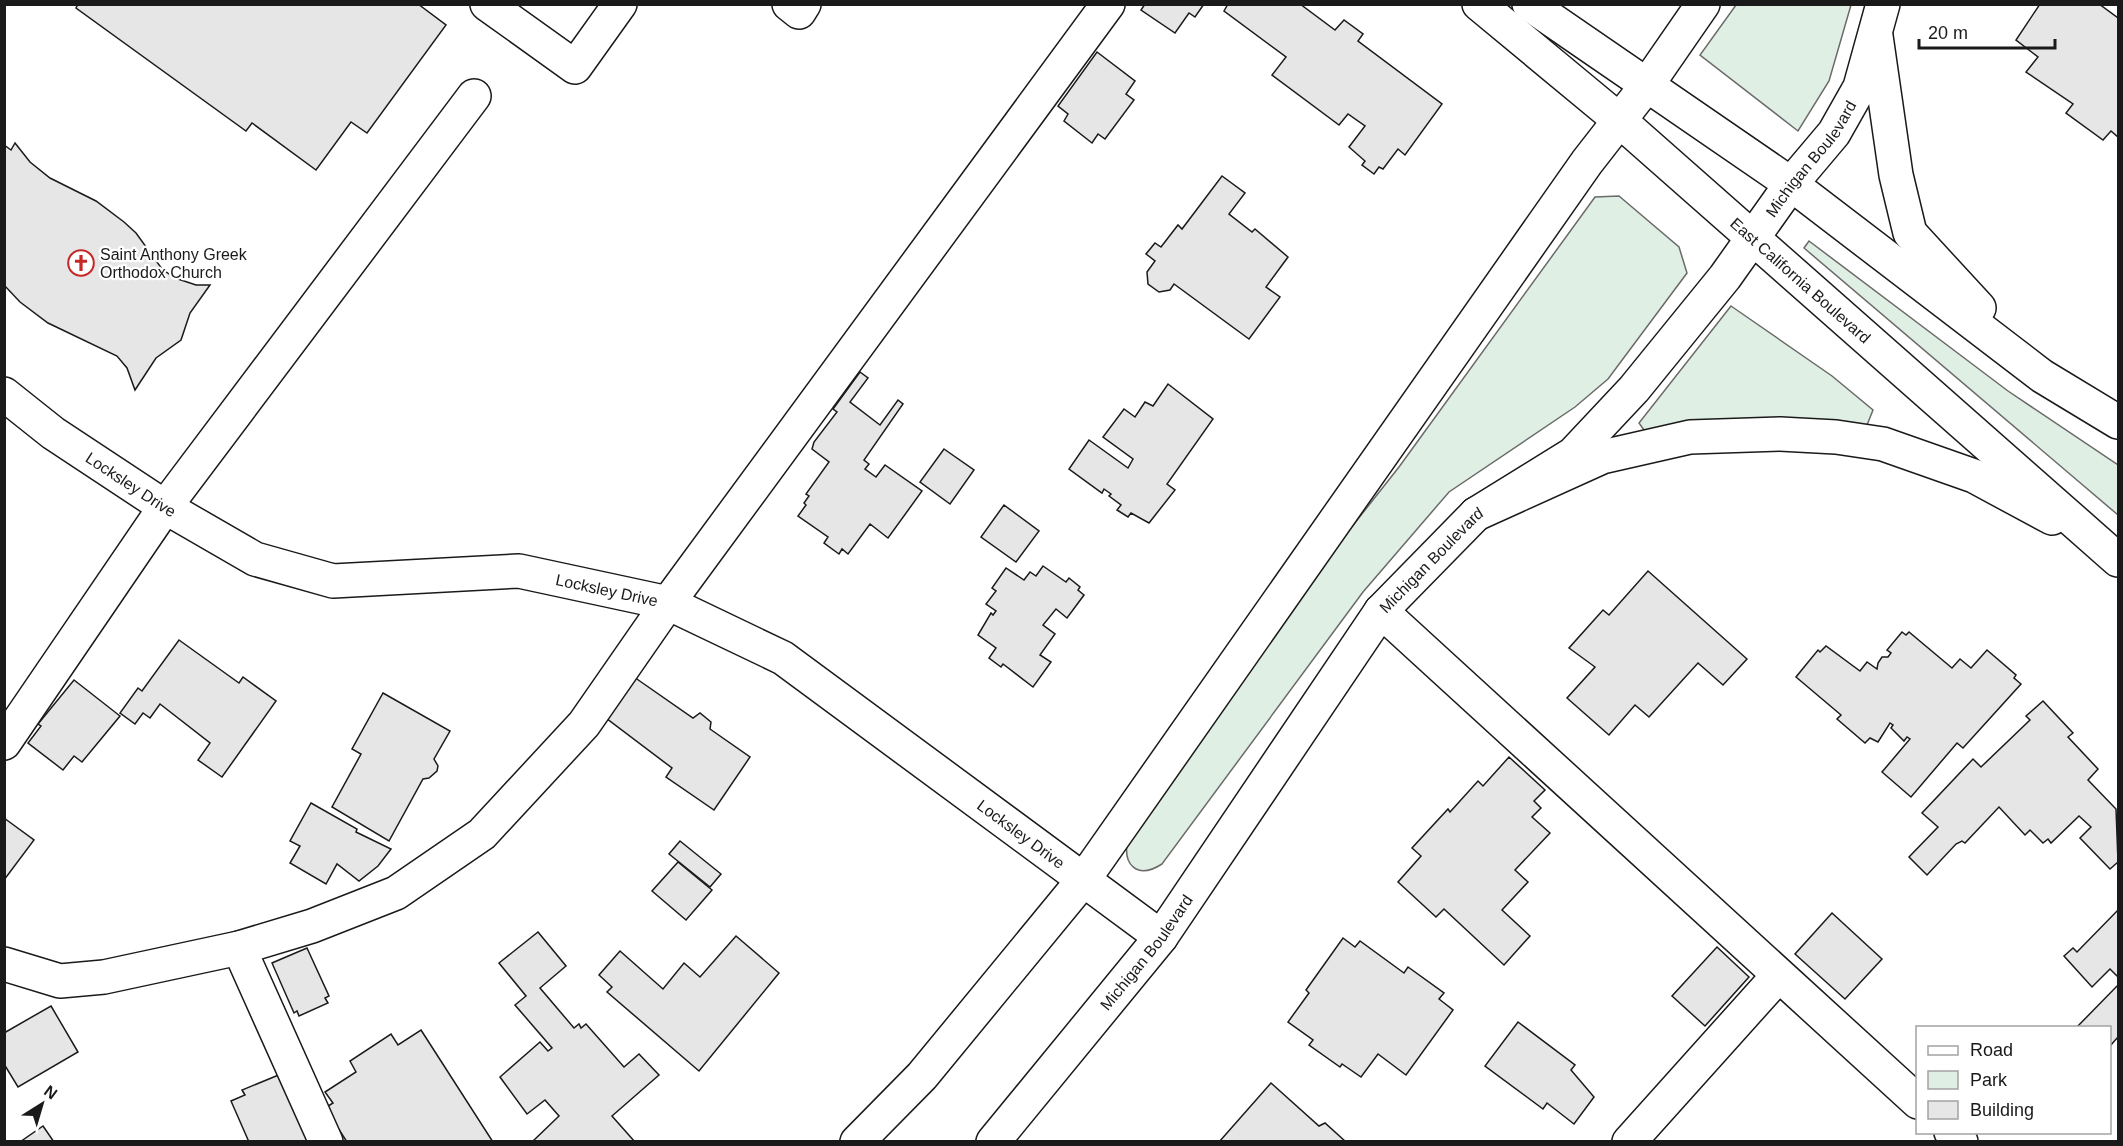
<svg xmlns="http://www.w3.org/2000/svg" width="2123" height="1146" font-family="Helvetica,sans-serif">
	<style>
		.green { fill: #e0efe3; stroke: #6a6a6a; stroke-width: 1.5 }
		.building { fill: #e6e6e6; stroke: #1a1a1a; stroke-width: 1.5 }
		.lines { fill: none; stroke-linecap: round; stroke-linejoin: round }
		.minor-casing { stroke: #1a1a1a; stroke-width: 36 }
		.major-casing { stroke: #1a1a1a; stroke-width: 36 }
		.minor { stroke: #fff; stroke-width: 33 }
		.major { stroke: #fff; stroke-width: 33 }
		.labels { text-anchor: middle; stroke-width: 4.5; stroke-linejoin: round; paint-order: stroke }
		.street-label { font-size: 16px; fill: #1a1a1a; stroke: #fff }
		.poi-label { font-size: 16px; fill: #1a1a1a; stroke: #fff; text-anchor: start }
	</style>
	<rect width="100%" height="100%" fill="#fff"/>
	<!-- green -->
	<g class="green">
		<path d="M1736 5H1851L1829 81 1798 131 1700 55Z"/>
		<path d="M1619 196 1679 247 1687 273 1608 379 1575 407 1449 492 1363 592 1162 864C1137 880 1122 865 1128 838L1324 562 1399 467 1595 197Z"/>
		<path d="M1809 241 2008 391 2118 465V515L1804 248Z"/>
		<path d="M1731 306 1832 376 1873 410 1867 425 1730 422 1644 430 1639 423Z"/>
	</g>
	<!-- building -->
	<g class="building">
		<path d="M78 4H418L446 25 367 133 351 122 316 170 252 123 246 131 76 8Z"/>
		<path d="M1145 4H1204L1195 17 1189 13 1175 33 1141 10Z"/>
		<path d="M1228 4H1300L1335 30 1344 20 1363 34 1358 41 1442 104 1405 155 1398 149 1383 169 1379 167 1374 174 1362 165 1365 161 1349 147 1365 126 1348 114 1339 125 1272 75 1286 57 1224 11Z"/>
		<path d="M2040 4H2099L2118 18V137L2111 131 2103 140 2066 113 2073 104 2026 72 2038 57 2016 40Z"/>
		<path d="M1097 52 1135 81 1126 94 1134 100 1105 139 1098 134 1092 143 1064 121 1068 114 1058 106Z"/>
		<path d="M15 143 30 162 50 178 96 201 124 222 136 233 162 269 175 278 196 285H210L190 313 181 340 156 358 135 390 127 368 117 356 48 323 20 302 4 285V145L11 150Z"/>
		<path d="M1222 176 1245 193 1229 214 1252 232 1255 229 1288 257 1266 287 1280 297 1249 339 1174 284 1170 290 1159 292 1148 284 1147 272 1155 261 1146 254 1155 243 1161 247 1178 225 1182 229Z"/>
		<path d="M860 372 868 378 850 402 880 425 898 400 903 404 864 460 869 464 865 469 876 477 885 465 922 491 888 538 870 524 848 554 842 549 839 554 824 543 828 537 798 516 806 505 804 503 809 496 806 494 829 462 812 449 814 442 837 412 833 409Z"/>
		<path d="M1168 384 1213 419 1167 484 1175 490 1149 523 1131 513 1128 517 1117 510 1121 505 1109 496 1111 494 1104 489 1102 493 1069 469 1089 440 1128 468 1133 459 1103 437 1124 409 1135 417 1145 402 1153 406Z"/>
		<path d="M944 449 974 470 950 504 920 482Z"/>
		<path d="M1004 505 1039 531 1016 562 981 537Z"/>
		<path d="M1043 566 1066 582 1069 578 1080 587 1078 590 1084 595 1067 618 1056 609 1043 625 1055 634 1040 655 1051 662 1033 687 1003 664 1001 667 989 658 996 648 978 635 991 613 993 615 996 611 986 604 996 591 992 588 1006 568 1024 580 1030 572 1036 576Z"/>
		<path d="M1648 571 1747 659 1723 685 1698 663 1649 717 1635 705 1609 735 1567 698 1595 667 1569 648 1603 610 1609 615Z"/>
		<path d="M1902 632 1906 635 1909 632 1952 668 1960 659 1971 668 1987 650 2016 675 2014 678 2021 684 1963 748 1957 743 1911 797 1882 772 1910 739 1907 737 1904 741 1891 728 1893 725 1890 723 1878 742 1870 738 1865 743 1837 719 1841 715 1796 677 1818 650 1820 652 1826 646 1860 671 1867 662 1877 669 1878 663 1882 657H1888L1891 653 1887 650Z"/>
		<path d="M179 640 239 683 243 677 276 701 222 777 198 760 210 743 160 704 150 718 143 713 135 724 120 713 138 688 142 691Z"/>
		<path d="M634 677 693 718 700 713 711 722 710 729 750 757 714 810 666 777 672 768 606 718Z"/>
		<path d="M74 680 120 716 82 762 74 756 63 770 28 743 41 726 38 724Z"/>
		<path d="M383 693 450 731 434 759 438 766 437 771 429 778 423 779 389 841 332 807 361 754 352 749Z"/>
		<path d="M2043 701 2073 733 2068 737 2098 769 2088 780 2116 809 2118 862 2110 869 2080 838 2091 827 2079 816 2051 843 2048 839 2043 843 2030 830 2025 835 1999 807 1965 843 1962 841 1956 844 1927 875 1909 857 1938 827 1922 813 1973 759 1981 767 2030 720 2026 716Z"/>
		<path d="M1509 757 1545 790 1534 801 1541 808 1532 817 1550 833 1515 870 1528 882 1502 910 1530 936 1504 965 1444 909 1436 917 1398 882 1421 856 1412 848 1448 809 1450 812 1478 781 1483 786Z"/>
		<path d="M311 803 357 829 356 832 391 849 378 866 359 881 337 864 326 884 290 863 300 846 290 841Z"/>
		<path d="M4 818 34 840 4 880Z"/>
		<path d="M680 841 721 874 710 887 669 854Z"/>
		<path d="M678 862 712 890 686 920 652 891Z"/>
		<path d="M2118 910V977L2110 969 2092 987 2064 956 2073 948 2077 952Z"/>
		<path d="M1832 913 1882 959 1845 999 1795 954Z"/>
		<path d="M538 932 566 966 540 988 574 1028 579 1024 581 1028 586 1024 624 1067 639 1054 659 1075 612 1116 635 1142H532L559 1116 545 1100 527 1114 500 1077 540 1042 548 1051 552 1048 515 1005 526 996 499 963Z"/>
		<path d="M736 936 779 973 699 1071 607 992 612 987 599 975 620 951 663 989 684 963 700 977Z"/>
		<path d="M1343 938 1355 947 1360 941 1404 973 1408 967 1444 993 1439 999 1453 1010 1406 1075 1378 1054 1361 1077 1342 1064 1340 1067 1309 1045 1313 1040 1288 1022 1309 993 1306 990Z"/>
		<path d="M1717 947 1749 977 1705 1026 1672 996Z"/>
		<path d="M307 948 329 996 325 998 328 1003 299 1016 297 1011 294 1013 272 963Z"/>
		<path d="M2118 985V1037L2110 1046V1028H2076Z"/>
		<path d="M51 1006 78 1052 18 1087 4 1064V1033Z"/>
		<path d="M1518 1022 1575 1065 1571 1070 1594 1097 1574 1124 1547 1103 1543 1109 1485 1066Z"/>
		<path d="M421 1030 493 1142H347L325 1108 333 1103 325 1092 356 1072 350 1061 391 1034 398 1045Z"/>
		<path d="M281 1074 317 1136 305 1142H249L231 1101 245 1095 242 1090Z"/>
		<path d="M1271 1083 1319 1126 1325 1123 1346 1142H1219Z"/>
		<path d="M43 1126 54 1142H20Z"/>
	</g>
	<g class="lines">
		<!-- minor casing -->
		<g class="minor-casing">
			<g id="minor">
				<path d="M487 4 575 67 620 4"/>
				<path d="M789 4 799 12 804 4"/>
				<path id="s1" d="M4 394 53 433 165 507 255 559 333 581 519 571 668 603 783 658 1161 937"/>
				<path d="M1381 611 1918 1102"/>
				<path d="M4 743 165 507 474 96"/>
				<path d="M239 948 326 1142"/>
				<path d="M4 964 60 981 104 977 239 948 312 926 396 893 482 834 584 724 668 603 1108 4"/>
				<path d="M1951 1132 1961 1142"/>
				<path d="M857 1142 922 1076 1084 879 1587 162 1647 85 1703 4"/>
				<path id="s2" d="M993 1142 1161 937 1381 611 1476 514 1573 454 1634 389 1725 277 1791 184 1834 133 1860 87 1883 4"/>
				<path d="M1629 1142 1778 976"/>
			</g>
		</g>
		<!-- major casing -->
		<g class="major-casing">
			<g id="major">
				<path id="s3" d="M1479 4 1619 120 2118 560"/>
				<path d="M1529 4 1791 184 2042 376 2118 422"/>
				<path d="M1876 36 1896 175 1910 233 1979 308"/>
				<path d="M1476 514 1602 457 1690 437 1780 434 1836 437 1883 444 1974 476 2052 518"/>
			</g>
		</g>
		<!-- minor -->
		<use href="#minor" class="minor"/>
		<!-- major -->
		<use href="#major" class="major"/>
	</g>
	<!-- icons -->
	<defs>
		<g id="church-ring" transform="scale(1.35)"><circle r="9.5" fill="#fff" stroke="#c62828" stroke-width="1.5"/><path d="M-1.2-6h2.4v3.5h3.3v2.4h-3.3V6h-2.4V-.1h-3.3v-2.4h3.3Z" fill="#c62828"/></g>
	</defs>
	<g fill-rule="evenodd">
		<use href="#church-ring" x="81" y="263"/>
	</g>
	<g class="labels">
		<!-- street labels -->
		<g class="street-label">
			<text dy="6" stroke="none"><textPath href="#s2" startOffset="1288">Michigan Boulevard</textPath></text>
			<text dy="6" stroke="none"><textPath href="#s3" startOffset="424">East California Boulevard</textPath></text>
			<text dy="6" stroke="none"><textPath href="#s1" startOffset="156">Locksley Drive</textPath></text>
			<text dy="6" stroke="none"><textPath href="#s2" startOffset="730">Michigan Boulevard</textPath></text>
			<text dy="6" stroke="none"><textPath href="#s1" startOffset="658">Locksley Drive</textPath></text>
			<text dy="6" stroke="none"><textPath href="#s1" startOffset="1144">Locksley Drive</textPath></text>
			<text dy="6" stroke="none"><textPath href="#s2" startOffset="244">Michigan Boulevard</textPath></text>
		</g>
		<!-- poi labels -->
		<g class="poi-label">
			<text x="100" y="260">Saint Anthony Greek<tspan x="100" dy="18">Orthodox Church</tspan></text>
		</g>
	</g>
	<!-- border -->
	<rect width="2123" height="1146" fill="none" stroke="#1a1a1a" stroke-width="12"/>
	<!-- legend -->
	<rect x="1916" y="1026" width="195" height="108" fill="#ffffff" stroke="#a3a3a3" stroke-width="1.5"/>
	<rect x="1928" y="1046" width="30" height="9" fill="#ffffff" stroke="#a3a3a3" stroke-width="1.5"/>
	<text x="1970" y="1056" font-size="18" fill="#1a1a1a">Road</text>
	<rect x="1928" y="1071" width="30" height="18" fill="#e0efe3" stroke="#a3a3a3" stroke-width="1.5"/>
	<text x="1970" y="1086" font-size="18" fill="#1a1a1a">Park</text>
	<rect x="1928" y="1101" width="30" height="18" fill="#e6e6e6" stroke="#a3a3a3" stroke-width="1.5"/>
	<text x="1970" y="1116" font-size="18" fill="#1a1a1a">Building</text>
	<!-- north arrow -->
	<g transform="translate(42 1104) rotate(37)" stroke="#ffffff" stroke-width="4.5" paint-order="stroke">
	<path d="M0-4.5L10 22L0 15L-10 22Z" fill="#1a1a1a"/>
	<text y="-9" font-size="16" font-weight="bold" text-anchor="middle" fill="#1a1a1a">N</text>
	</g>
	<!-- scale -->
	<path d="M1919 39v9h136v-9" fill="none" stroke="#1a1a1a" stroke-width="3"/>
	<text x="1928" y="39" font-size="18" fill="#1a1a1a" stroke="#ffffff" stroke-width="4.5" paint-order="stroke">20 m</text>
</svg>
